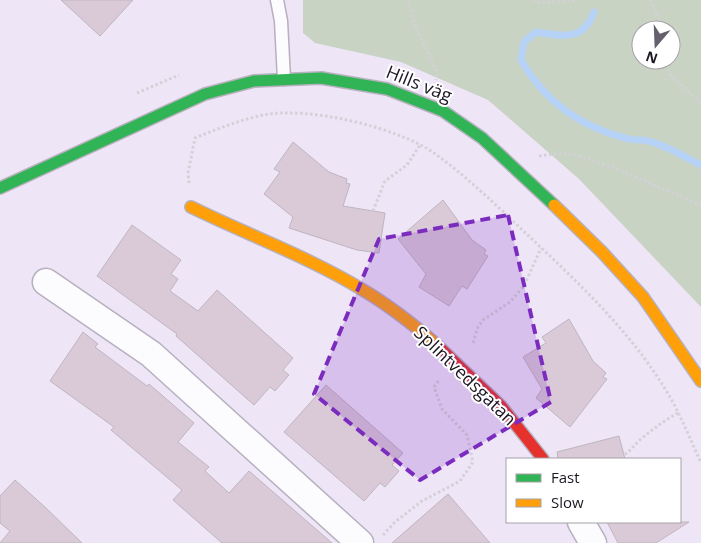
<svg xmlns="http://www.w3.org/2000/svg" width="701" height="543" font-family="'Open Sans',sans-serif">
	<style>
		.green { fill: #c8d3c4; fill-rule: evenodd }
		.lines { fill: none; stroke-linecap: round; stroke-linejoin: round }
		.stream { stroke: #b6d2f7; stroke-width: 7 }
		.building { fill: #dacad7; stroke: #bfb5bf }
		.lane-casing { stroke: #b7b0be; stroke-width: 15 }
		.street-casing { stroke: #b7b0be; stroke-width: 29 }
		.fast-casing { stroke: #b7b0be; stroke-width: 14 }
		.slow-casing { stroke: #b7b0be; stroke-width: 14 }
		.jam-casing { stroke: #b7b0be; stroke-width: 14 }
		.path { stroke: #d4d1d6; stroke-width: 3; stroke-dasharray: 2.5 2.5; stroke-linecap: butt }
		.lane { stroke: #fcfbfe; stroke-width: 12 }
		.street { stroke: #fcfbfe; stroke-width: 26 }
		.fast { stroke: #30b455; stroke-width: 11 }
		.slow { stroke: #ff9f0a; stroke-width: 11 }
		.jam { stroke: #e5322d; stroke-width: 11 }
		.marked { fill: #7b2cbf; fill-opacity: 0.2; stroke: #7b2cbf; stroke-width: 4; stroke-dasharray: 10 6; stroke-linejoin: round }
		.labels { text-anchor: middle; stroke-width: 4; stroke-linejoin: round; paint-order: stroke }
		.street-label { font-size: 18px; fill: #1d1723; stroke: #fff }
	</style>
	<rect width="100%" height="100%" fill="#eee5f7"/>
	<!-- green -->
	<path class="green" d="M303 0H701V307L579 179 488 100 401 62 315 43 303 33ZM641 30H671V60H641Z"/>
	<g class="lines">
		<!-- stream -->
		<path class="stream" d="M594 12C583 42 563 36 536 32L524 42 521 60C545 102 583 128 629 139 636 141 642 139 648 141 667 145 684 157 701 165"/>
	</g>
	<!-- building -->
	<g class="building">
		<path d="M61 0H133L100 36Z"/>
		<path d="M293 142 329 172 347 179 346 183 350 184 343 206 385 213 379 253 357 250 289 228 293 217 264 194 280 172 274 169Z"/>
		<path d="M443 200 472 240 486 250 484 254 488 256 467 289 462 286 449 306 419 287 426 274 398 239Z"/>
		<path d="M132 225 181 260 171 274 178 279 170 291 198 311 217 290 293 358 283 370 289 375 275 391 270 387 254 405 176 336 177 334 97 276Z"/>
		<path d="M569 319 593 361 606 373 603 377 607 379 570 427 536 398 542 389 523 357 546 343 542 337Z"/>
		<path d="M83 332 98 344 95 347 147 386 149 384 194 423 178 442 209 467 205 471 229 493 249 471 332 543H222L173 500 182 490 111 430 114 427 50 381Z"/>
		<path d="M326 385 403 453 392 465 399 471 385 487 380 483 364 501 284 432Z"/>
		<path d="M619 436 625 459H558L557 452Z"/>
		<path d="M15 480 46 508 82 543H0L10 531 0 523V496Z"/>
		<path d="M448 494 490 543H392Z"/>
		<path d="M607 522H689L656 543H618Z"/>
	</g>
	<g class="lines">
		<!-- lane casing -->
		<g class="lane-casing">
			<path id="lane" d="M277 0 281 21 284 79"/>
		</g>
		<!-- street casing -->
		<g class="street-casing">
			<g id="street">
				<path d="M46 282 151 354 360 543"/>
				<path d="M581 522 593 543"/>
			</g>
		</g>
		<!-- fast casing -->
		<g class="fast-casing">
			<path id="fast" d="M0 188 205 94 254 81 321 78 387 89 443 111 482 138 554 205"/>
		</g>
		<!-- slow casing -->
		<g class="slow-casing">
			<g id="slow">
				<path d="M554 205 602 252 643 297 701 381"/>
				<path d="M191 207C248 235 309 257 363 290 390 306 414 325 437 345"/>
			</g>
		</g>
		<!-- jam casing -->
		<g class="jam-casing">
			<path id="jam" d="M437 345 501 406 543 459"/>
		</g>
		<!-- path -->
		<g class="path">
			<path d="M408 0 415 25 437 72 436 80"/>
			<path d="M533 0 542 3 577 0"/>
			<path d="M650 0 658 17 661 30"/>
			<path d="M664 60 672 77 701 103"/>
			<path d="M137 93 179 75"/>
			<path d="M539 156 562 153 576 155 614 168 701 205"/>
			<path d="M189 183 188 173 195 138C217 129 240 120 263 115 307 106 397 127 434 153 469 178 501 210 533 240 586 290 641 342 676 408 685 426 693 445 701 463"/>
			<path d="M373 211 385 181 407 165 420 145"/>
			<path d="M473 343 478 327 483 320 510 302 524 286 541 248"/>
			<path d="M616 459C628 455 632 447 641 439 653 429 665 420 678 413"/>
			<path d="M383 535 395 522 422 501 460 481 473 462 467 435 442 409 434 387 440 379"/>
		</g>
		<!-- lane -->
		<use href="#lane" class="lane"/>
		<!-- street -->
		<use href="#street" class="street"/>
		<!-- fast -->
		<use href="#fast" class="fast"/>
		<!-- slow -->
		<use href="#slow" class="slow"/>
		<!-- jam -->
		<use href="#jam" class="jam"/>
	</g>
	<!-- marked area -->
	<path class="marked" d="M508 215 551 402 420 480 314 394 379 239Z"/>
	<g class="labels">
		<!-- street labels -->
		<g class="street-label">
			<text transform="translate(419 84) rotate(22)" y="6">Hills väg</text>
			<text transform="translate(465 376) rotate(44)" y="6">Splintvedsgatan</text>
		</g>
	</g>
	<!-- legend -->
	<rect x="506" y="458" width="175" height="65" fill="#ffffff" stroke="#a5a2a7"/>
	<rect x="516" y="474" width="25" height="8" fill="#30b455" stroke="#a5a2a7"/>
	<text x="551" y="483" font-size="15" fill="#1d1723">Fast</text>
	<rect x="516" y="499" width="25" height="8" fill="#ff9f0a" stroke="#a5a2a7"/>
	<text x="551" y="508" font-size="15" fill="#1d1723">Slow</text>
	<!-- north arrow -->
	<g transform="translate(656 45) rotate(199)"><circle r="24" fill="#ffffff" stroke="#a5a2a7"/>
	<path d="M0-4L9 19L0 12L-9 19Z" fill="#665f6d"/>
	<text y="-8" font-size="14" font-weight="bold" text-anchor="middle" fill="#1d1723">N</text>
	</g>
</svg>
